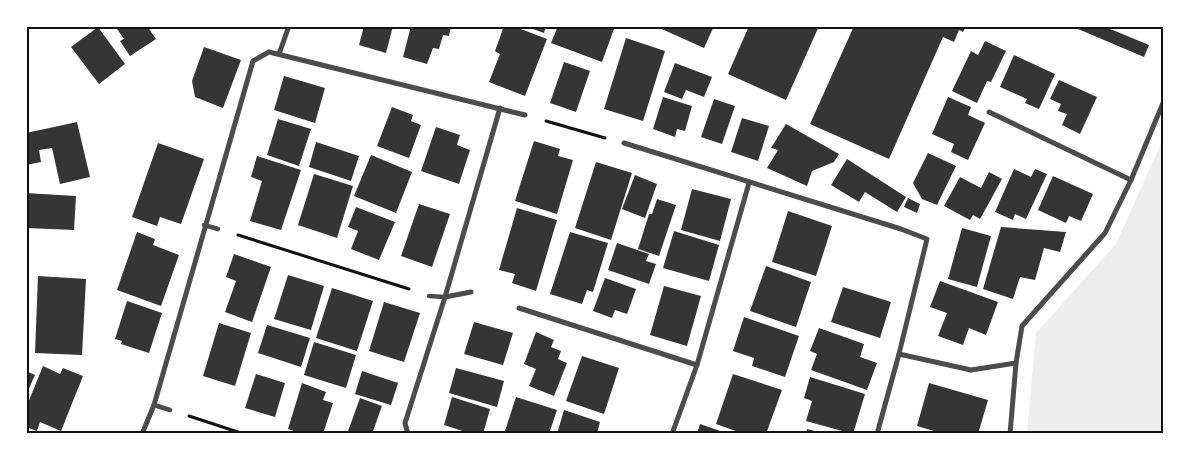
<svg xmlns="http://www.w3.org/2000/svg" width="1189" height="460" font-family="'IBM Plex Serif',serif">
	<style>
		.green { fill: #eee }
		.building { fill: #353535 }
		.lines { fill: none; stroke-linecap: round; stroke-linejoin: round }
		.path { stroke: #111; stroke-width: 3 }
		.pedestrian { stroke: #4c4c4c; stroke-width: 4.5 }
		.minor { stroke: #4c4c4c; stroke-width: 5 }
		.neatline { fill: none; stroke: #111; stroke-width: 2 }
	</style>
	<rect width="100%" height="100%" fill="#fff"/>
	<!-- green -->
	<path class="green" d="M1163 139V434H1027L1036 333 1116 244Z"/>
	<!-- building -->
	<g class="building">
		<path d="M115 26H147L156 39 130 56 120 41 124 39Z"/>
		<path d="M364 26H393L386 53 359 45Z"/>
		<path d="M411 26H451L449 36 443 35 439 49 433 48 427 64 403 57Z"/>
		<path d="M504 26H513L547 39 525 96 489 82 500 54 495 51Z"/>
		<path d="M525 26H546L544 33Z"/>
		<path d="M558 26H615L602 62 551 43Z"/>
		<path d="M655 26H714L704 48Z"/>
		<path d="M749 26H819L786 100 728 74Z"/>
		<path d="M854 26H966L963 32 959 30 954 42 943 37 889 159 810 124Z"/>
		<path d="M1071 26H1103L1149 45 1144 57Z"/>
		<path d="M98 27 125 64 99 84 71 47Z"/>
		<path d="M626 38 665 51 643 121 604 109Z"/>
		<path d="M985 41 1006 51 991 82 987 81 977 103 952 91 971 51 978 55Z"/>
		<path d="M204 47 241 60 223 108 195 97 192 81Z"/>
		<path d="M1014 55 1055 74 1039 109 1025 103 1027 99 1000 87Z"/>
		<path d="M564 62 590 71 576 112 550 103Z"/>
		<path d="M675 63 712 77 704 97 686 90 682 99 664 92Z"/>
		<path d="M284 76 325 88 315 123 274 110Z"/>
		<path d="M1059 80 1097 97 1080 134 1062 125 1067 114 1058 111 1061 104 1050 99Z"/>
		<path d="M663 97 692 106 685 131 677 129 675 137 653 129Z"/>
		<path d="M948 97 971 107 968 115 985 123 968 160 951 152 954 144 932 134Z"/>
		<path d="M714 99 735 106 722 144 701 137Z"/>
		<path d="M392 107 413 115 411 121 421 125 409 158 377 146Z"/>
		<path d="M742 118 769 126 758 161 731 152Z"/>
		<path d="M278 119 311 129 299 166 267 155Z"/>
		<path d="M77 122 90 177 60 184 52 148 39 150 41 162 26 165V133Z"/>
		<path d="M786 124 839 154 834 162 812 171 807 186 767 168 778 150 771 148Z"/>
		<path d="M436 127 460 135 457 145 470 150 459 184 421 171Z"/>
		<path d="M534 141 560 149 558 156 573 160 557 214 515 201Z"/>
		<path d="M316 142 359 156 351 181 309 167Z"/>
		<path d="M158 143 204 159 181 224 160 217 157 226 132 217Z"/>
		<path d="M928 153 956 166 937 205 922 199 913 183Z"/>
		<path d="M371 155 412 172 396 213 354 196Z"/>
		<path d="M257 156 301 170 281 230 250 221 262 181 251 177Z"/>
		<path d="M847 159 906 197 897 212 865 192 859 202 831 185Z"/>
		<path d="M596 162 632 173 611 240 575 228Z"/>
		<path d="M1014 169 1031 177 1035 169 1047 174 1026 219 1015 214 1013 220 995 212Z"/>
		<path d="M989 172 1002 179 980 219 973 215 970 220 944 206 960 177 981 188Z"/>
		<path d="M314 174 353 186 337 238 298 225Z"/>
		<path d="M635 175 657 184 645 218 622 209Z"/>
		<path d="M1053 176 1093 194 1081 221 1069 216 1066 223 1038 210Z"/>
		<path d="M692 189 731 199 720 241 681 230Z"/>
		<path d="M26 193 76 196 74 230 26 228Z"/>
		<path d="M908 198 920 204 917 213 904 207Z"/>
		<path d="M657 199 676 205 659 256 638 249 649 214H652Z"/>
		<path d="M419 204 450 214 432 267 401 256Z"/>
		<path d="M356 207 395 222 379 260 351 249 358 231 348 227Z"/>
		<path d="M517 208 557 220 536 291 512 283 515 274 499 270Z"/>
		<path d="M788 211 832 226 816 276 772 262Z"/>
		<path d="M1001 227 1066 232 1060 252 1044 248 1035 280 1020 277 1013 299 983 289Z"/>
		<path d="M962 228 991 236 977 287 948 279Z"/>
		<path d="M674 231 719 245 709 281 663 268Z"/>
		<path d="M137 232 155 239 153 245 179 255 161 306 117 290Z"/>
		<path d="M570 232 608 243 593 292 587 290 582 304 550 294Z"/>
		<path d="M617 243 649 254 646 261 656 264 649 284 608 270Z"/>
		<path d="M234 254 271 267 252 322 225 312 236 281 226 277Z"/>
		<path d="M766 266 811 282 796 327 750 311Z"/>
		<path d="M288 275 324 286 311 330 274 319Z"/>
		<path d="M38 276 86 279 82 355 35 353Z"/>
		<path d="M605 278 636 289 627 314 615 310 612 318 593 311Z"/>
		<path d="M940 281 998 302 986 335 969 328 963 345 938 336 947 313 930 307Z"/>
		<path d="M664 286 701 296 687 346 650 335Z"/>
		<path d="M843 287 891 302 880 338 831 322Z"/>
		<path d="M332 288 373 301 357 351 316 338Z"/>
		<path d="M127 301 162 313 149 353 121 344 122 341 115 339Z"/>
		<path d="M384 302 420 313 404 362 369 351Z"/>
		<path d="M744 317 799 336 785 377 752 366 754 358 733 351Z"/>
		<path d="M474 322 513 333 503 365 464 354Z"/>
		<path d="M219 323 251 333 235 386 203 376Z"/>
		<path d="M267 325 310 338 301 367 258 353Z"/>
		<path d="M819 328 864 344 860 357 877 363 867 390 811 370 817 354 810 351Z"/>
		<path d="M536 332 554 340 551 347 561 351 558 359 567 363 554 396 529 386 536 369 524 364Z"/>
		<path d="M314 342 356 355 346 388 304 375Z"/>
		<path d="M582 356 619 368 604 414 566 401Z"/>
		<path d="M43 366 60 374 63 368 83 376 61 431 40 422 37 431 26 427V408Z"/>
		<path d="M456 368 504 381 497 407 449 393Z"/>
		<path d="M26 371 35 375 26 395Z"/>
		<path d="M362 371 398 383 391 405 355 394Z"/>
		<path d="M256 374 285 383 275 417 245 408Z"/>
		<path d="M733 374 782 390 766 434H744L716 424Z"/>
		<path d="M810 377 865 394 853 434 806 421 812 401 804 398Z"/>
		<path d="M302 383 326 392 323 400 333 403 323 434H302L288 429Z"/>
		<path d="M929 383 988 400 978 434H944L917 426Z"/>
		<path d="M452 397 490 409 483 434H472L444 425Z"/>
		<path d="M516 397 557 410 549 434H504Z"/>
		<path d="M360 398 382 406 372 434H347Z"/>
		<path d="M564 410 600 422 597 434H557Z"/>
		<path d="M700 424 726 433V434H697Z"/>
		<path d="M807 429 822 433V434H806Z"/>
	</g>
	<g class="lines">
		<!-- path -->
		<g class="path">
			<path d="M546 121 605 138"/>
			<path d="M238 235 409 289"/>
			<path d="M189 416 244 434"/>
		</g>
		<!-- pedestrian -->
		<g class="pedestrian">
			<path d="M204 225 218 229"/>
			<path d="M429 296 445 297"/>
			<path d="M154 405 170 410"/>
		</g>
		<!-- minor -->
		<g class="minor">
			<path d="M279 54 289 26"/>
			<path d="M989 112 1131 180"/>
			<path d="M624 143 901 229 927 239 899 354"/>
			<path d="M445 297 471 292"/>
			<path d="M519 308 697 365"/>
			<path d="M142 434 154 405 253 61 269 52 525 115"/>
			<path d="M408 434 405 423 445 297 500 108"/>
			<path d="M672 434 697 365 749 183"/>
			<path d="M877 434 899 354 971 370 1016 363"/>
			<path d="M1010 434 1016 363 1022 326 1105 233 1131 180 1163 103"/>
		</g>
	</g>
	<!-- border -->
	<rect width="1189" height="460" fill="none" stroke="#ffffff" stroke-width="55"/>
	<rect x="28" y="28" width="1134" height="404" class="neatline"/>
</svg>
